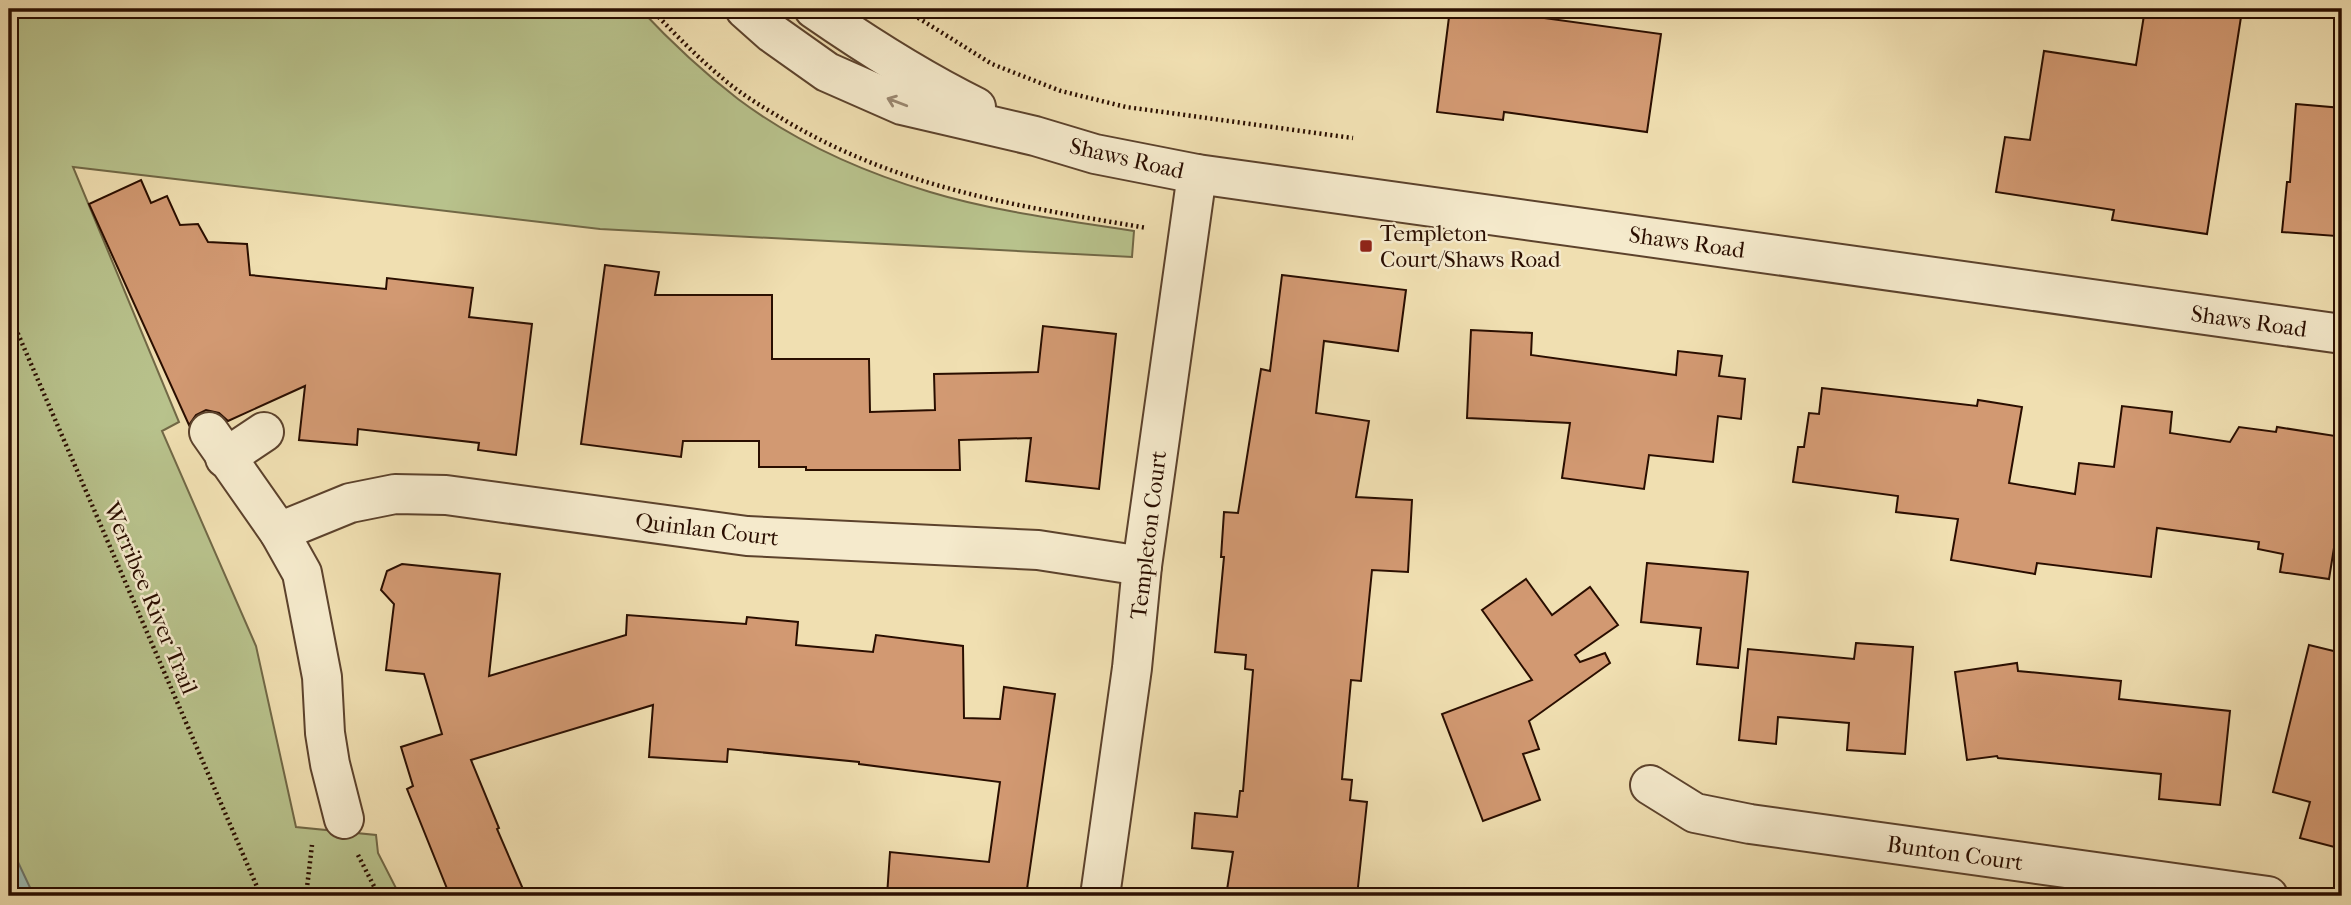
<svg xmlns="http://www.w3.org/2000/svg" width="2351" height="905" font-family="'IM FELL French Canon',serif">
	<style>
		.green { fill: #b8c28c; stroke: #716846; stroke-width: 2 }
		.water { fill: #9cbbb3; stroke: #6e766b; stroke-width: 2 }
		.building { fill: #d29972; stroke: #2a0e00; stroke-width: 2 }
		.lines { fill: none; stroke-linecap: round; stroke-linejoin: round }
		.minor-casing { stroke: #5c422c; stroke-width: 42 }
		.path { stroke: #2a0e00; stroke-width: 4.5; stroke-dasharray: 2 3.5; stroke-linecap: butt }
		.minor { stroke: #f5eacc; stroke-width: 38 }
		.oneway { stroke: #9a8770 }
		.poi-dot { fill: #8f2418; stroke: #f5eacc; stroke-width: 2.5 }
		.labels { text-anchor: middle; stroke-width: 5; stroke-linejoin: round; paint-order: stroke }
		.street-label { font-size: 23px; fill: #2a0e00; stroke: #f5eacc }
		.poi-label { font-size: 23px; fill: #2a0e00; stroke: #f5eacc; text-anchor: start }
	</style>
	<rect width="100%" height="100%" fill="#f0dfb1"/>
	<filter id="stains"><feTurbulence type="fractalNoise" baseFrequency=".00286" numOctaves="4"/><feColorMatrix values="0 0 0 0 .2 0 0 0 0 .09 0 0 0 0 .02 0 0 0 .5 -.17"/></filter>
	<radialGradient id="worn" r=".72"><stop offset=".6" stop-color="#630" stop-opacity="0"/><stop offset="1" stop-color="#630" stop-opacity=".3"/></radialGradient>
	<!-- green -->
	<path class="green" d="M9 9H640C670 41 703 72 738 99 794 141 863 172 930 192 996 212 1066 220 1134 231L1132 257 600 229 73 167 179 422 162 431 256 646 296 827 376 835 378 853 400 896H9Z"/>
	<!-- water -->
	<path class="water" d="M9 843 34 896H9Z"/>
	<!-- building -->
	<g class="building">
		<path d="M1450 9H1515L1514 14 1661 34 1647 132 1504 112 1503 120 1437 112Z"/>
		<path d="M2145 9H2189L2241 17 2207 234 2112 220 2114 210 1996 192 2005 137 2030 140 2044 51 2136 65Z"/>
		<path d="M2296 104 2342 108V153L2336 236 2282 232 2287 182H2290Z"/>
		<path d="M141 180 151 203 167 196 180 225 198 224 208 242 247 244 250 275 386 289 387 278 473 288 469 317 532 324 516 455 478 450 479 443 358 429 357 445 299 440 305 386 228 421 219 413 206 410 196 415 189 425 89 204Z"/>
		<path d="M605 265 659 272 655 295H772V359H869L870 412 935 410 934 374 1038 372 1043 326 1116 334 1099 489 1026 481 1031 438 959 440 960 470H806V467H759V441H683L681 457 581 444Z"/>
		<path d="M1282 275 1406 290 1398 351 1324 341 1316 413 1369 421 1356 497 1412 500 1408 572 1372 570 1361 681 1351 680 1342 779 1352 780 1350 800 1367 802 1357 896H1226L1233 852 1192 848 1195 813 1237 817 1240 791H1243L1253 670 1245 669 1246 655 1215 652 1224 557H1221L1224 512 1238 513 1261 369 1270 371Z"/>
		<path d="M1471 330 1532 333 1531 355 1676 375 1678 351 1722 356 1719 376 1745 379 1741 419 1718 416 1713 462 1649 455 1644 489 1562 478 1570 423 1467 418Z"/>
		<path d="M1822 388 1977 406 1978 400 2022 407 2009 483 2075 494 2079 463 2114 467 2122 406 2172 412 2170 433 2230 442 2239 427 2276 432 2277 427 2342 437V498L2329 579 2280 572 2283 554 2258 549 2259 542 2157 528 2151 577 2037 563 2035 574 1951 560 1958 519 1896 512 1898 496 1793 482 1798 447H1804L1809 413 1819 414Z"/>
		<path d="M1647 563 1748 572 1738 668 1697 664 1701 628 1641 622Z"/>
		<path d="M402 564 500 574 489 676 626 635 627 615 746 624 747 617 798 622 796 645 873 652 876 635 963 646 964 718 1000 719 1004 687 1055 694 1026 896H887L890 852 989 862 1000 782 859 764V762L728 749 727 762 649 757 653 705 471 760 499 828 497 829 526 896H450L407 789 413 786 401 747 442 734 424 674 386 670 394 604 381 590 387 571Z"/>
		<path d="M1526 579 1552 615 1590 587 1618 625 1575 655 1580 662 1605 653 1610 663 1529 721 1539 749 1523 754 1540 800 1483 821 1442 714 1532 680 1482 610Z"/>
		<path d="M1856 643 1913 647 1905 754 1847 750 1849 723 1778 717 1776 744 1739 740 1748 649 1854 659Z"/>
		<path d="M2309 645 2342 653V849L2300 838 2310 802 2273 792Z"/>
		<path d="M2017 663 2018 671 2121 681 2119 699 2230 711 2220 805 2159 799 2161 774 1998 758 1997 756 1967 760 1955 672Z"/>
	</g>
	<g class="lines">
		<!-- minor casing -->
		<g class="minor-casing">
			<g id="minor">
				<path d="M745 9 772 33 827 72 902 105 1035 136 1095 154 1197 174 2342 334"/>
				<path d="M814 9C866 45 919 79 976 107"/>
				<path d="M209 432 279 532 302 573 322 677 325 733 330 764 344 819"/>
				<path d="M225 458 264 432"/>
				<path d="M279 532 350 503 395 494 446 495 747 536 1038 550 1142 566"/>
				<path d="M1650 785 1695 813 1750 824 2268 896"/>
				<path d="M1100 896 1132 668 1142 566 1197 174"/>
			</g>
		</g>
		<!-- path -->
		<g class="path">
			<path d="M651 9C673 32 695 55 720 76 740 94 763 107 786 121 901 189 1018 206 1147 228"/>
			<path d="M904 9 992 64 1061 91 1126 107 1353 138"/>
			<path d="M9 313 261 896"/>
			<path d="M358 855 379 896"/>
			<path d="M306 896 312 845"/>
		</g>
		<!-- minor -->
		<use href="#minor" class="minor"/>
	</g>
	<!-- one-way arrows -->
	<defs><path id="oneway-shaft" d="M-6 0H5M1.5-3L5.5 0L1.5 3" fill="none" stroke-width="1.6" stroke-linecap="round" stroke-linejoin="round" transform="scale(1.75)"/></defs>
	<use class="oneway" href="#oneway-shaft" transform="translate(897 102) rotate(-159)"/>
	<!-- markers -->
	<rect class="poi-dot" x="1359" y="239" width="14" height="14" rx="3.5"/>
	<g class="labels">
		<!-- street labels -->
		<g class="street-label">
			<text transform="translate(1127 158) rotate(13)" y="8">Shaws Road</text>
			<text transform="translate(1687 242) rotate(8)" y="8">Shaws Road</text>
			<text transform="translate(2249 321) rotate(8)" y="8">Shaws Road</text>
			<text transform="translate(707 529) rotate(7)" y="8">Quinlan Court</text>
			<text transform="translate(1148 535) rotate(-83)" y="8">Templeton Court</text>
			<text transform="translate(151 598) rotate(67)" y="8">Werribee River Trail</text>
			<text transform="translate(1955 853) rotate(8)" y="8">Bunton Court</text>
		</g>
		<!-- poi labels -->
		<g class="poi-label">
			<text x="1380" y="241">Templeton<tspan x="1380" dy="26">Court/Shaws Road</tspan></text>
		</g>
	</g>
	<!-- margin -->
	<rect width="2351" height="905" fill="none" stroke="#f0dfb1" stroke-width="35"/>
	<rect x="10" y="10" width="2330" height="884" fill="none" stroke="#2a0e00" stroke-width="3.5"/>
	<rect x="18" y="18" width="2316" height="870" fill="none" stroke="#2a0e00" stroke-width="2"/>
	<rect width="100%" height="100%" filter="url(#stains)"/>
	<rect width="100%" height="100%" fill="url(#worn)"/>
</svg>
